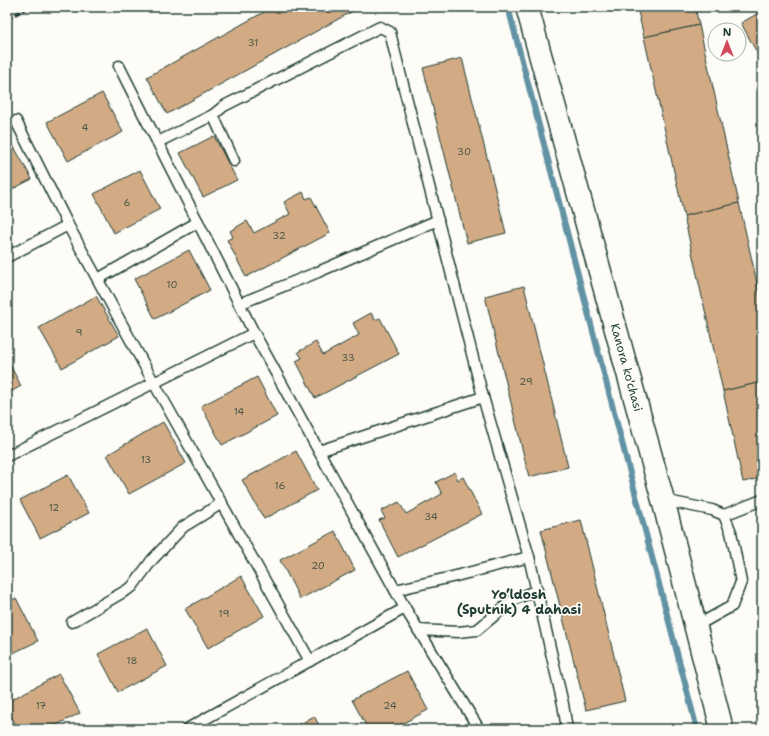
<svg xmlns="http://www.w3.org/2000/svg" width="769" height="736" font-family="'Shantell Sans',sans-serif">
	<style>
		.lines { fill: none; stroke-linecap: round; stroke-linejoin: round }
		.stream { stroke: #6293a4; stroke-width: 6 }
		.building { fill: #d2ab84; stroke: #1f3d34 }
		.service-casing { stroke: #1f3d34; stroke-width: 13 }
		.tertiary-casing { stroke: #1f3d34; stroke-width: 25 }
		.service { stroke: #fdfcf7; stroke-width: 10 }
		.tertiary { stroke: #fdfcf7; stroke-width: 22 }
		.rail { stroke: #1f3d34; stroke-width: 3; stroke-dasharray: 6 3; stroke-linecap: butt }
		.labels { text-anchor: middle; stroke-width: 3.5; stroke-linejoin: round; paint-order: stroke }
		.number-label { font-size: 10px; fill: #4c5848 }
		.street-label { font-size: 12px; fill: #1f3d34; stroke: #fdfcf7 }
		.neighbourhood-label { font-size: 13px; font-weight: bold; fill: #1f3d34; stroke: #fdfcf7 }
	</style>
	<rect width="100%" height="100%" fill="#fdfcf7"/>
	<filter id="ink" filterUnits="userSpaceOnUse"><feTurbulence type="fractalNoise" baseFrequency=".025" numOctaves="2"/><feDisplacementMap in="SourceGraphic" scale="8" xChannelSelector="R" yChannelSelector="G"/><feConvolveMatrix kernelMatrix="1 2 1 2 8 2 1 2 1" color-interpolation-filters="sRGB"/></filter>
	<g filter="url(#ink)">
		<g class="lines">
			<!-- stream -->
			<path class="stream" d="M508 7 697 729"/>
		</g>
		<!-- building -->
		<g class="building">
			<path d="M273 7H360L167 114 147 77Z"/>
			<path d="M637 7H695L699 25 644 37Z"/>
			<path d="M762 11V62L741 23Z"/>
			<path d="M699 25 739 203 684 216 644 37Z"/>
			<path d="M462 58 506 233 467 243 423 68Z"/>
			<path d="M102 93 123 132 68 161 47 122Z"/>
			<path d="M214 136 237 180 203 197 180 153Z"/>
			<path d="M9 138 32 179 7 192V140Z"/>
			<path d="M140 170 160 209 114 233 94 194Z"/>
			<path d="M303 192 306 199 311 197 330 233 246 277 227 240 233 237 230 231 247 221 254 233 290 214 284 202Z"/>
			<path d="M739 203 762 305V382L723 391 684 216Z"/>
			<path d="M189 250 210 290 155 319 134 279Z"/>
			<path d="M524 286 568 467 529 477 485 296Z"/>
			<path d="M96 296 119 336 62 368 39 328Z"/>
			<path d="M371 313 375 320 380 318 399 354 315 398 296 361 302 358 298 352 316 342 323 355 359 335 353 323Z"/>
			<path d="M7 359 21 386 7 394Z"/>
			<path d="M257 377 277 416 222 445 201 406Z"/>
			<path d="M762 382V478L743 482 723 391Z"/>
			<path d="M163 422 186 463 129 494 107 455Z"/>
			<path d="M296 451 317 490 264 519 242 480Z"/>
			<path d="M455 472 458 480 463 477 482 514 398 557 379 520 385 518 381 511 399 502 406 514 442 494 436 482Z"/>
			<path d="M68 475 89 513 40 538 20 500Z"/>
			<path d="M581 520 625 701 586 710 541 530Z"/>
			<path d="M335 531 355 570 300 599 280 560Z"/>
			<path d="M241 576 264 616 208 648 185 609Z"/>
			<path d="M16 598 38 641 7 656V603Z"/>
			<path d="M147 628 167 666 118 692 98 654Z"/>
			<path d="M407 671 428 710 392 729H368L352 700Z"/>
			<path d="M59 674 80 713 49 729H18L7 708V702Z"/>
			<path d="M314 716 321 729H292Z"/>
		</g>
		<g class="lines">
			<!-- service casing -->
			<g class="service-casing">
				<g id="service">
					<path d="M119 66 254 333 405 608 187 729"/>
					<path d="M16 121 68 225 154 383 310 661"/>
					<path d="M158 142 213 115"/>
					<path d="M234 161 213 115 224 106 380 27 390 32 395 53 483 397 529 557 563 704 567 729"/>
					<path d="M7 257 68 225"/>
					<path d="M98 279 198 222"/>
					<path d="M239 304 318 272 438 220"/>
					<path d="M319 451 483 397"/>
					<path d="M7 456 254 333"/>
					<path d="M663 500 712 510 724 515 731 532 741 582 732 606 696 626"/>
					<path d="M724 515 762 500"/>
					<path d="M395 590 452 577 529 557"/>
					<path d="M405 608 479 729"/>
					<path d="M72 622 132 587 152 560 183 527 222 503"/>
					<path d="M418 630 458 632 477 630 513 600 537 590"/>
				</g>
			</g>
			<!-- tertiary casing -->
			<g class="tertiary-casing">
				<g id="tertiary">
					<path id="s1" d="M527 7 663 500 722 729"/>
				</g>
			</g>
			<!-- service -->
			<use href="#service" class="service"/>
			<!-- tertiary -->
			<use href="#tertiary" class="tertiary"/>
			<!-- rail -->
			<path class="rail" d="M7 19 29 7"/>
		</g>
	</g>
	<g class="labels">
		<!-- number labels -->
		<g class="number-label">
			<text x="253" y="46">31</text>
			<text x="85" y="131">4</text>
			<text x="464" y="155">30</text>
			<text x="127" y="206">6</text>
			<text x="279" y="239">32</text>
			<text x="172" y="288">10</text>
			<text x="79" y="336">9</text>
			<text x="348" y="361">33</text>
			<text x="526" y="385">29</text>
			<text x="239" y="415">14</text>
			<text x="146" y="463">13</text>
			<text x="280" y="489">16</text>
			<text x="54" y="511">12</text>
			<text x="431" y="520">34</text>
			<text x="318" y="569">20</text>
			<text x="224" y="617">19</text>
			<text x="132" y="664">18</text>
			<text x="41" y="709">17</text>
			<text x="390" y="709">24</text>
		</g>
		<!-- street labels -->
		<g class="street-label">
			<text dy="4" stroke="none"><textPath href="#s1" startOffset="374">Kanora ko'chasi</textPath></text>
		</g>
		<!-- neighbourhood labels -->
		<g class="neighbourhood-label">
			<text x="519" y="599">Yo‘ldosh<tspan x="519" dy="15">(Sputnik) 4 dahasi</tspan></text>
		</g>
	</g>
	<!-- margin -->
	<rect width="769" height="736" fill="none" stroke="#fdfcf7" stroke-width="24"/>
	<rect x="12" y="12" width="745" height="712" fill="none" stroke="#1f3d34" stroke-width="1.5" filter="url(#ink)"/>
	<!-- north arrow -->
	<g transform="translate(727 42)"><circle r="19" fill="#fdfcf7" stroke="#a4b0a9"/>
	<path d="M0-3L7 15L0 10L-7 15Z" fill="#d1495b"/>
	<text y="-6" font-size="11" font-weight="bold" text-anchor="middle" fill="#1f3d34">N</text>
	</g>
</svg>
